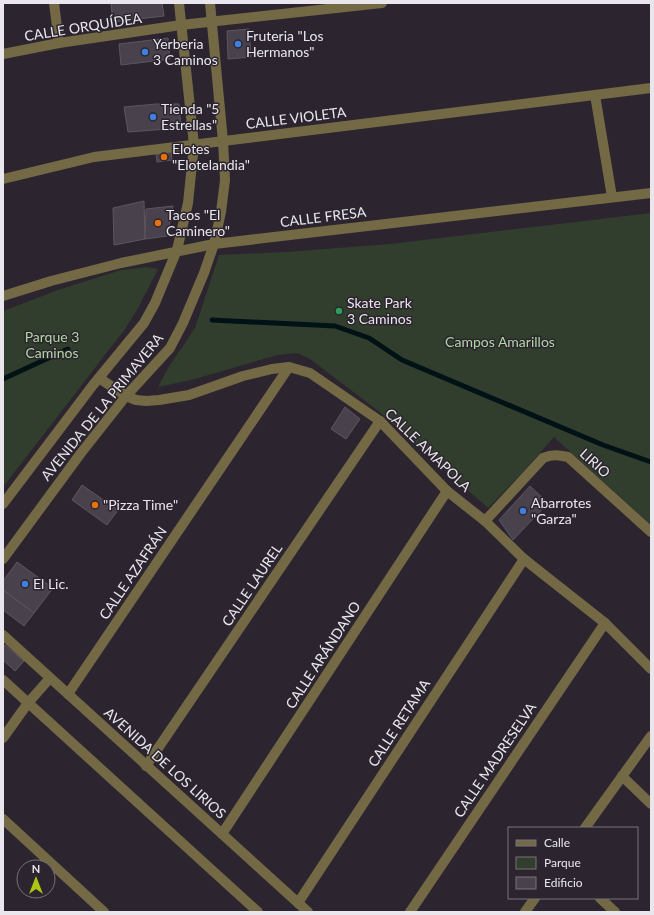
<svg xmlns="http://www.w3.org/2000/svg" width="654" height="915" font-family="Lato,sans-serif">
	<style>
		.green { fill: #313e2d }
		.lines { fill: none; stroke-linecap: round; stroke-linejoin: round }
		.stream { stroke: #001215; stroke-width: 5 }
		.building { fill: #49424d; stroke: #5d5561 }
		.minor { stroke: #736945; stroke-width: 10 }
		.shop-dot { fill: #3f7fe0; stroke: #2c252f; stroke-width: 1.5 }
		.food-dot { fill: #e8710a; stroke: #2c252f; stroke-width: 1.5 }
		.leisure-dot { fill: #2e9e5b; stroke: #2c252f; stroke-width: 1.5 }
		.labels { text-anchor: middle; stroke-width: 3; stroke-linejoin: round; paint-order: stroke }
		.street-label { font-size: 14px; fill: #eae6ed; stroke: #2c252f }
		.poi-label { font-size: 14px; fill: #eae6ed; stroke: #2c252f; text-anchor: start }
		.park-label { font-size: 14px; fill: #aed9a2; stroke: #2c252f }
	</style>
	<rect width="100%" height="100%" fill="#2c252f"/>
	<!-- green -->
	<g class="green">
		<path d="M651 213V525L554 437 522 473 488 508 377 410 310 359 298 353 277 355 195 379 158 387 168 368 195 328 219 255 286 252 390 244Z"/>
		<path d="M147 267 158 269 137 310 125 329 3 487V311L58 290 121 270Z"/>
	</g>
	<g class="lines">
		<!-- stream -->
		<g class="stream">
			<path d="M212 320 335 326 369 338 402 360 603 445 651 462"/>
			<path d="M3 379 68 349"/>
		</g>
	</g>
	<!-- building -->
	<g class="building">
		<path d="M111 3H162L164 16 113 22Z"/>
		<path d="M249 29 251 57 228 59 227 31Z"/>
		<path d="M168 38 170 59 121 65 119 44Z"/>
		<path d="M156 104H179L181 128 128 132 124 107Z"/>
		<path d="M171 151 172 160 157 162 156 153Z"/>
		<path d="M144 201 145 239 114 245 113 208Z"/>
		<path d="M173 206 167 236 145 239 146 209Z"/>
		<path d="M345 407 360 419 346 439 331 429Z"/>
		<path d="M82 485 118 510 107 525 72 500Z"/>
		<path d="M530 486 548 503 513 540 499 520Z"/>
		<path d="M17 562 53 588 34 613 3 590V581Z"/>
		<path d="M3 590 34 613 24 626 3 610Z"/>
		<path d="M5 645 24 661 15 671 3 660V648Z"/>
	</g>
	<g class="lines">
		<!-- minor -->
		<g class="minor">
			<path d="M54 3 59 43"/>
			<path d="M3 54 59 43 181 25 382 3"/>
			<path d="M595 95 612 197"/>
			<path d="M3 179 94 157 651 88"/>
			<path d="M3 296 51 281 121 263 214 244 651 193"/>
			<path d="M99 378 126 396 136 400 146 401 159 400 189 395 243 376 272 369 289 367 310 373 380 421 447 491 485 521 524 559 605 623 651 669"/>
			<path d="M3 504 93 385 144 323 155 303 177 250 188 203 194 145 179 3"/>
			<path d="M485 521 543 458C553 454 558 455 568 457L651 532"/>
			<path d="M3 559 81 453 126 396 170 348 183 323 204 273 214 244 221 212 225 180 223 141 210 3"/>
			<path d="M3 635 308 912"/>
			<path d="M3 680 258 912"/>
			<path d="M68 694 289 367"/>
			<path d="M3 738 28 703 50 678"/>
			<path d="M146 766 380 421"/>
			<path d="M622 776 651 804"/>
			<path d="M3 819 104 912"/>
			<path d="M585 828 651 736"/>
			<path d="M222 834 447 491"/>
			<path d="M600 898 615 912"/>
			<path d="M298 903 524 559"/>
			<path d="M410 912 605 623"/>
			<path d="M525 912 535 898"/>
		</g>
	</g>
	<!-- markers -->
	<g class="shop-dot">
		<circle cx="238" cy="44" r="4"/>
		<circle cx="145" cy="52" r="4"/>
		<circle cx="153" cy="117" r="4"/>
		<circle cx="523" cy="511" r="4"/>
		<circle cx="25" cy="584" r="4"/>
	</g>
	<g class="food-dot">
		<circle cx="164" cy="157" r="4"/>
		<circle cx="158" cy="223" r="4"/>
		<circle cx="95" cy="505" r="4"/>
	</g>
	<circle class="leisure-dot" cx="339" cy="311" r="4"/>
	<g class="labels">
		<!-- street labels -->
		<g class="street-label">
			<text transform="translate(83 27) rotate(-9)" y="5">CALLE ORQUÍDEA</text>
			<text transform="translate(296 118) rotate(-7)" y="5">CALLE VIOLETA</text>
			<text transform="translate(323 217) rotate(-7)" y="5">CALLE FRESA</text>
			<text transform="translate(102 407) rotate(-51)" y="5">AVENIDA DE LA PRIMAVERA</text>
			<text transform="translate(428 450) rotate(44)" y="5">CALLE AMAPOLA</text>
			<text transform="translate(595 463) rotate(42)" y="5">LIRIO</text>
			<text transform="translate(133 573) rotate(-56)" y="5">CALLE AZAFRÁN</text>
			<text transform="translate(252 585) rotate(-56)" y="5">CALLE LAUREL</text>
			<text transform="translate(323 655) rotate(-57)" y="5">CALLE ARÁNDANO</text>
			<text transform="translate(399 723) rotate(-57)" y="5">CALLE RETAMA</text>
			<text transform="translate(495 760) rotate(-56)" y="5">CALLE MADRESELVA</text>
			<text transform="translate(165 763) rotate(42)" y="5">AVENIDA DE LOS LIRIOS</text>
		</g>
		<!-- poi labels -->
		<g class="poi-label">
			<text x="246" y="41">Fruteria "Los<tspan x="246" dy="16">Hermanos"</tspan></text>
			<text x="153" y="49">Yerberia<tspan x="153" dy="16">3 Caminos</tspan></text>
			<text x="161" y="114">Tienda "5<tspan x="161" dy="16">Estrellas"</tspan></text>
			<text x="172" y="154">Elotes<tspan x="172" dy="16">"Elotelandia"</tspan></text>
			<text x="166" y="220">Tacos "El<tspan x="166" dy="16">Caminero"</tspan></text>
			<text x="347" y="308">Skate Park<tspan x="347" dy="16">3 Caminos</tspan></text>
			<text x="531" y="508">Abarrotes<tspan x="531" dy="16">"Garza"</tspan></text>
			<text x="103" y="510">"Pizza Time"</text>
			<text x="33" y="589">El Lic.</text>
		</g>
		<!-- park labels -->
		<g class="park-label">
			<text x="52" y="342">Parque 3<tspan x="52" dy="16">Caminos</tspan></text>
			<text x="500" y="347">Campos Amarillos</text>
		</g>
	</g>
	<!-- border -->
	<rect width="654" height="915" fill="none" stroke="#eae6ed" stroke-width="8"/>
	<!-- legend -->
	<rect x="508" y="827" width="130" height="72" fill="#2c252f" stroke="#78727b"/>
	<rect x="516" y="840" width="20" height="6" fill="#736945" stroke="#78727b"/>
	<text x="544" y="847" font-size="12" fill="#eae6ed">Calle</text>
	<rect x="516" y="857" width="20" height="12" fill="#313e2d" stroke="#78727b"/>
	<text x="544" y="867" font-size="12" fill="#eae6ed">Parque</text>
	<rect x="516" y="877" width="20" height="12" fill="#49424d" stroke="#78727b"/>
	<text x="544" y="887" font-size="12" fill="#eae6ed">Edificio</text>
	<!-- north arrow -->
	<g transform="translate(36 879)"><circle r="19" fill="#2c252f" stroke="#78727b"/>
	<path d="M0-3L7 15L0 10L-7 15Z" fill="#acc612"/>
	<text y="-6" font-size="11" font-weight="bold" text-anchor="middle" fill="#eae6ed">N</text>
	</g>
</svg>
